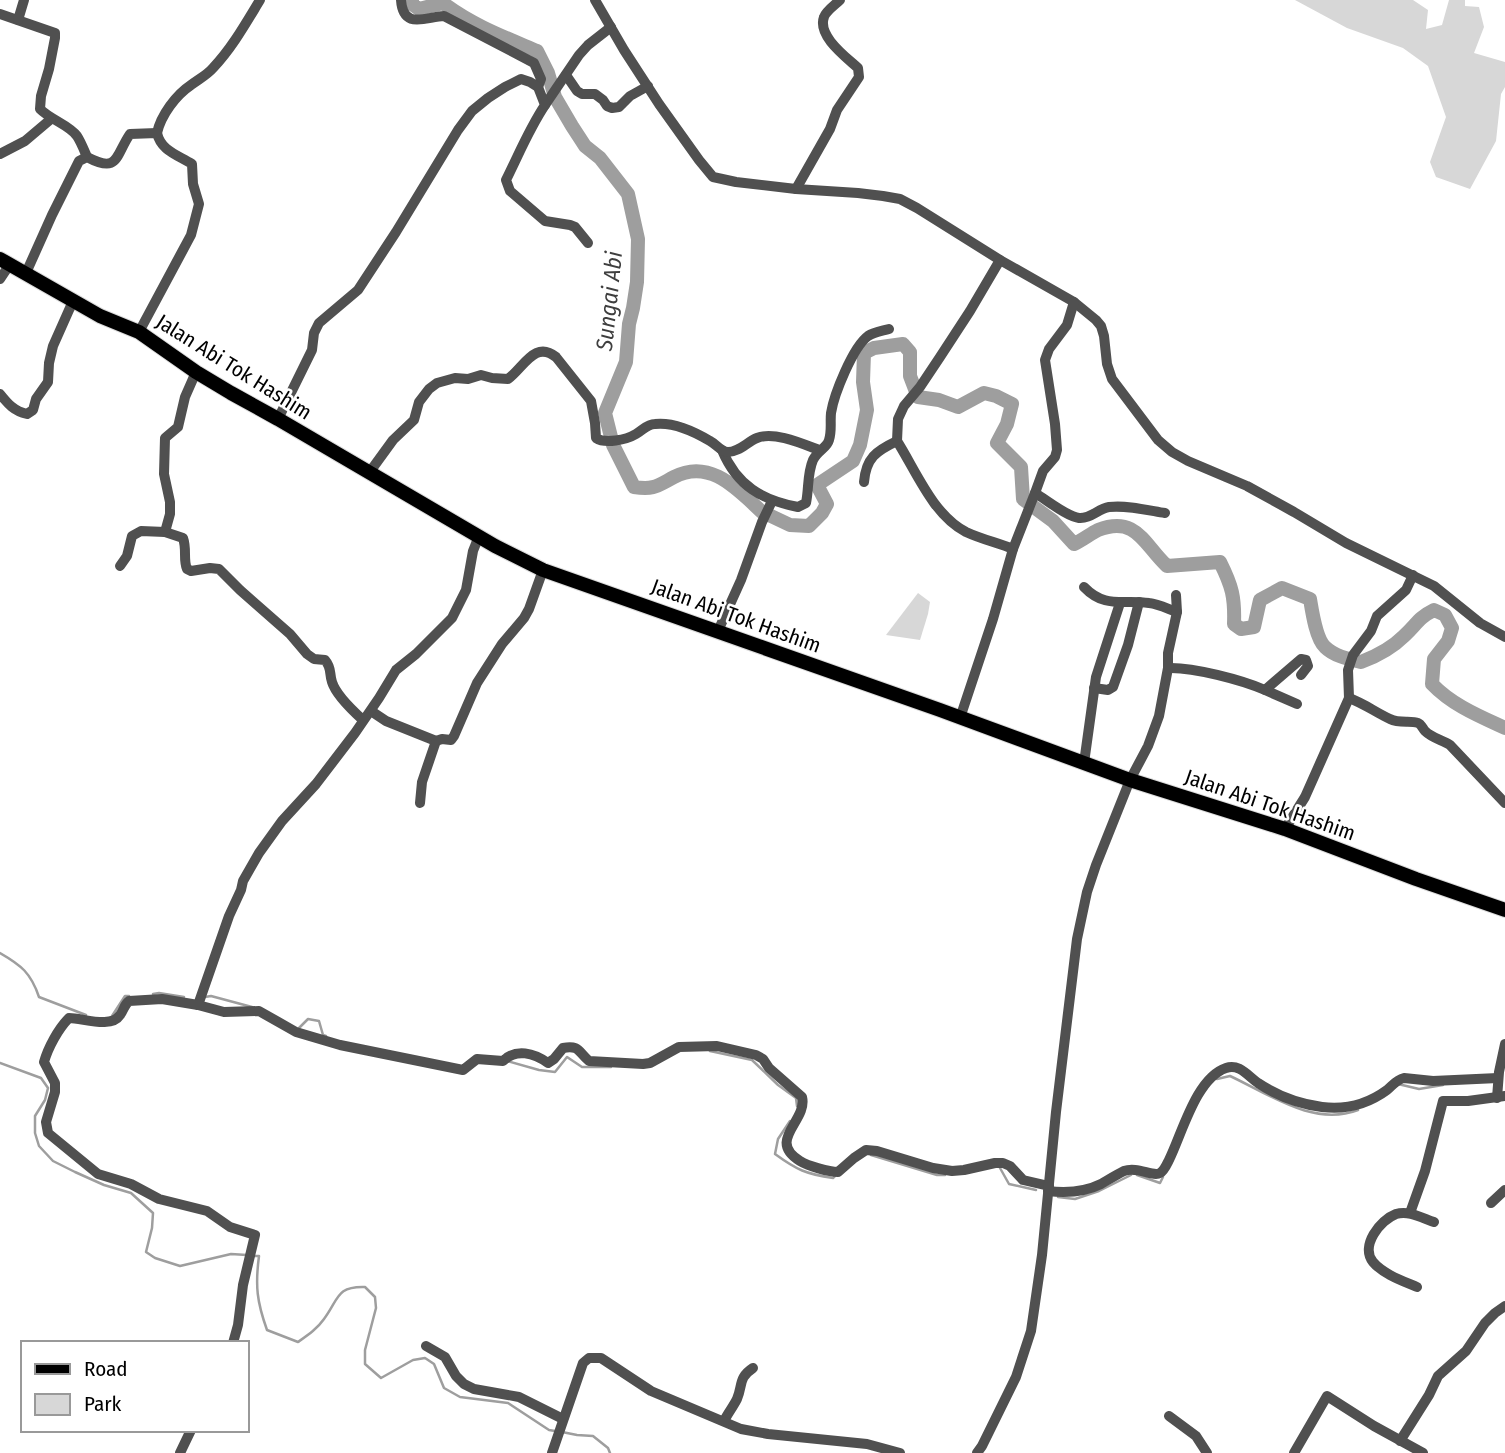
<svg xmlns="http://www.w3.org/2000/svg" width="1505" height="1453" font-family="'Fira Sans Condensed',sans-serif">
	<style>
		.green { fill: #d7d7d7 }
		.lines { fill: none; stroke-linecap: round; stroke-linejoin: round }
		.stream { stroke: #9e9e9e; stroke-width: 2.5 }
		.river { stroke: #9e9e9e; stroke-width: 14 }
		.major-casing { stroke: #dbdbdb; stroke-width: 16 }
		.minor { stroke: #505050; stroke-width: 10 }
		.major { stroke: #000; stroke-width: 14 }
		.labels { text-anchor: middle; stroke-width: 5; stroke-linejoin: round; paint-order: stroke }
		.street-label { font-size: 21px; fill: #000; stroke: #fff }
		.water-label { font-size: 23px; font-style: italic; fill: #3f3f3f; stroke: #fff }
	</style>
	<rect width="100%" height="100%" fill="#fff"/>
	<!-- green -->
	<g class="green">
		<path d="M1295 0H1413L1428 10 1426 29 1442 25 1449 0H1465V6L1479 7 1484 27 1474 53 1505 62V87L1501 94 1496 141 1470 189 1436 177 1430 162 1446 117 1428 66 1403 48 1347 28Z"/>
		<path d="M918 593 930 602 928 614 920 640 886 635Z"/>
	</g>
	<g class="lines">
		<!-- stream -->
		<g class="stream">
			<path d="M0 953C21 965 31 973 39 997L86 1015"/>
			<path d="M153 994 159 993 184 997"/>
			<path d="M205 997 211 996 252 1007"/>
			<path d="M112 1016 125 996H129"/>
			<path d="M298 1029 308 1019 319 1021 323 1035 326 1036"/>
			<path d="M710 1051 752 1060 778 1085 796 1098 797 1106"/>
			<path d="M507 1061 539 1070 555 1072 567 1057 582 1067H611"/>
			<path d="M0 1063 41 1078 48 1088 45 1100 35 1116V1133L39 1146 53 1161 75 1172 104 1185 131 1193 153 1213 152 1228 146 1252 155 1258 180 1266 231 1254 247 1255"/>
			<path d="M1217 1079 1230 1076C1269 1094 1313 1127 1358 1110"/>
			<path d="M1398 1084 1419 1089 1443 1085"/>
			<path d="M790 1121 778 1139 775 1154C797 1170 806 1174 833 1178L836 1175"/>
			<path d="M871 1155 937 1175H945"/>
			<path d="M1000 1168 1009 1184 1036 1190"/>
			<path d="M1137 1175 1160 1183 1163 1177"/>
			<path d="M1058 1197 1075 1199 1099 1191 1131 1175"/>
			<path d="M253 1256H259C255 1286 257 1302 267 1330L298 1342C308 1335 317 1329 324 1319 339 1299 336 1286 365 1287L375 1297 376 1308 365 1350V1364L381 1378 413 1360 425 1358 434 1364 444 1388 460 1397 508 1403 549 1430 555 1431"/>
			<path d="M562 1432 577 1435 593 1436 608 1448 610 1453"/>
		</g>
		<!-- river -->
		<g class="river">
			<path d="M412 0V4L419 9 443 3C472 25 504 37 537 51L548 73 555 97 572 126 585 146 600 158 628 194 638 239 637 282 633 308 629 324 626 362 605 413 613 445 634 487C654 490 657 486 674 477 710 458 737 489 762 512"/>
			<path d="M771 516 790 525 809 526 822 513 827 504 817 485 853 461 860 445 867 410 863 382 864 353 874 348 903 344 910 352V376L918 397 939 400 958 407 984 393 996 396 1012 404 1007 424 997 443 1021 467 1023 499 1053 521 1074 544C1083 540 1090 534 1098 530 1137 515 1144 545 1167 566L1220 562C1232 586 1235 597 1234 624L1241 629 1254 627 1260 600 1282 588 1310 599C1312 611 1316 639 1325 647 1334 656 1348 659 1361 662 1377 656 1392 648 1404 636 1417 624 1418 618 1434 610L1445 615 1452 628 1448 641 1434 659 1432 684C1452 705 1479 716 1505 728"/>
		</g>
		<!-- major casing -->
		<g class="major-casing">
			<path id="major" d="M0 259 100 316 139 332 196 372 231 393 278 419 495 546 543 570 940 710 1130 780 1285 829 1416 879 1505 910"/>
		</g>
		<!-- minor -->
		<g class="minor">
			<path d="M401 0C403 30 425 17 444 16L534 63 541 79 538 87"/>
			<path d="M595 0 624 50 659 104 699 160 713 177 736 182 796 189 858 193 883 196 900 199 917 208 1000 260 1074 302 1096 320 1101 326 1104 336 1107 364 1112 379 1158 440 1172 452 1188 461 1247 486 1294 512 1346 543 1434 586 1480 623 1505 637"/>
			<path d="M0 14 55 33V38L49 69 41 96 40 109C51 120 69 125 77 136 81 142 84 150 87 157"/>
			<path d="M18 20 24 0"/>
			<path d="M566 75 577 91 582 94H595L603 100 607 106 612 108 619 107 630 96 648 86"/>
			<path d="M545 105 579 55 588 45 611 27"/>
			<path d="M157 133C161 115 176 95 191 85 199 79 207 75 213 68 232 48 246 23 260 0"/>
			<path d="M0 154 25 141 51 119"/>
			<path d="M796 189 830 129 837 110 859 77 858 68C846 57 817 36 824 17 826 11 835 5 840 0"/>
			<path d="M1000 260 970 311 940 357 920 387 904 406 898 419 897 441C916 471 933 515 966 532 981 539 998 543 1013 549"/>
			<path d="M26 273 52 215 79 161 87 157C119 174 115 156 130 134L157 133C161 151 178 155 192 164L193 184 199 204 191 235 139 332"/>
			<path d="M0 279 10 264"/>
			<path d="M196 372 185 397 178 427 165 438 164 474 170 502V514L165 532 183 538C187 549 183 560 187 569L191 571 210 568 219 569 240 590 290 634 307 654 314 659 325 660C332 668 329 673 332 682 336 695 353 711 363 720"/>
			<path d="M0 394C8 404 14 411 27 414L33 410 36 399 48 382 49 363 53 346 73 301"/>
			<path d="M278 419 312 350 314 333 319 323 358 290 396 232 458 130 472 111 488 98 505 87 521 79 530 82 538 87 545 105C529 129 519 154 506 180L510 191 545 221 570 225 575 227 588 243"/>
			<path d="M722 450C737 486 762 500 798 507L806 503C809 489 807 474 813 460 818 450 827 448 829 440 832 431 830 422 831 413 834 394 853 347 868 336 874 332 882 331 889 329"/>
			<path d="M369 473 393 440 414 420 419 402 429 389 437 383 455 378 468 379 481 375 492 378 508 379C524 367 535 340 556 357L591 401 595 423 596 438C605 444 626 440 636 434 643 430 647 424 655 424 673 422 695 432 710 441 716 444 721 452 728 452 739 452 747 442 757 438 774 431 803 444 819 450"/>
			<path d="M864 482C866 458 876 451 897 441"/>
			<path d="M1035 493 1043 471 1055 457 1057 450 1055 424 1045 360 1049 349 1067 325 1074 302"/>
			<path d="M120 566 127 556 132 536 141 531 165 532"/>
			<path d="M1084 587C1105 609 1123 599 1149 603 1159 604 1168 609 1177 612"/>
			<path d="M718 631 741 580 762 522 772 501"/>
			<path d="M1168 668C1193 667 1242 680 1265 690L1301 659 1306 660 1308 666 1301 675"/>
			<path d="M1094 688 1108 690 1113 687 1128 645 1139 602"/>
			<path d="M1265 690 1297 704"/>
			<path d="M1349 698C1365 704 1375 712 1390 719 1400 724 1411 720 1418 723 1421 724 1423 729 1425 731 1432 738 1442 740 1450 745L1505 803"/>
			<path d="M371 711 386 721 436 741 422 782 420 803"/>
			<path d="M960 718 993 619 1013 549 1035 493C1047 500 1066 516 1079 518 1090 519 1098 509 1109 507 1127 505 1147 510 1165 513"/>
			<path d="M436 741 442 739 451 740 454 736 477 683 502 644 524 618 529 609 543 570"/>
			<path d="M1084 763 1096 677 1120 603"/>
			<path d="M1285 829 1305 797 1349 698 1348 670 1353 655 1371 631 1377 616 1406 590 1413 575"/>
			<path d="M198 1005 229 916 241 890 243 881 259 853 282 821 316 784 355 733 379 698 396 670 416 654 452 618 466 590 473 551 479 536"/>
			<path d="M1497 1098 1499 1072 1505 1044"/>
			<path d="M1048 1191C1066 1193 1085 1192 1101 1184 1108 1180 1116 1175 1124 1171 1137 1166 1153 1177 1160 1173 1164 1171 1167 1164 1169 1160 1182 1134 1196 1078 1226 1068 1239 1063 1248 1076 1258 1083 1276 1095 1300 1104 1322 1107 1346 1110 1368 1104 1387 1090 1393 1085 1396 1080 1404 1078L1433 1081 1498 1078"/>
			<path d="M1491 1203 1505 1190"/>
			<path d="M1410 1213 1425 1171 1443 1101H1468L1505 1096"/>
			<path d="M1417 1287C1403 1281 1383 1274 1373 1262 1360 1246 1380 1220 1396 1214 1409 1210 1422 1218 1434 1222"/>
			<path d="M233 1343 238 1325 243 1285 255 1235 230 1227 207 1211 159 1199 131 1184 98 1174 48 1133 46 1122 55 1092V1083L44 1062C48 1048 58 1029 69 1018 83 1018 111 1029 120 1015 124 1010 124 1005 129 1001L162 999 198 1005 224 1012 259 1011 296 1032 340 1045 463 1070 477 1059 503 1061C516 1048 534 1053 548 1063L554 1059 563 1048C580 1045 578 1052 589 1061L643 1064 650 1063 679 1047 717 1046 756 1055 763 1059 769 1068 802 1097C808 1121 766 1140 800 1161 808 1166 829 1172 838 1172L854 1158 866 1150 877 1151 933 1168 952 1171 964 1170 995 1163H1003L1010 1166 1023 1180 1049 1186"/>
			<path d="M426 1346 445 1357 456 1376 464 1384 474 1389 519 1397 563 1419"/>
			<path d="M1169 1416 1196 1436 1207 1453"/>
			<path d="M724 1421C728 1413 733 1407 737 1399 743 1385 738 1378 753 1368"/>
			<path d="M1400 1441 1429 1395 1438 1376 1466 1351 1485 1323 1495 1313 1505 1306"/>
			<path d="M180 1453 191 1430"/>
			<path d="M552 1453 583 1363 589 1358H601L651 1391 741 1429 768 1434 867 1444 900 1453"/>
			<path d="M977 1453 982 1446 1016 1377 1031 1331 1042 1255 1056 1112 1077 939 1087 892 1096 865 1130 780 1148 746 1159 716 1168 668V653L1177 612 1176 595"/>
			<path d="M1294 1453 1327 1396 1374 1426 1423 1453"/>
		</g>
		<!-- major -->
		<use href="#major" class="major"/>
	</g>
	<g class="labels">
		<!-- street labels -->
		<g class="street-label">
			<text transform="translate(234 367) rotate(32)" y="7">Jalan Abi Tok Hashim</text>
			<text transform="translate(736 616) rotate(20)" y="7">Jalan Abi Tok Hashim</text>
			<text transform="translate(1270 805) rotate(19)" y="7">Jalan Abi Tok Hashim</text>
		</g>
		<!-- water labels -->
		<g class="water-label">
			<text transform="translate(609 301) rotate(-84)" y="8">Sungai Abi</text>
		</g>
	</g>
	<!-- legend -->
	<rect x="21" y="1341" width="228" height="91" fill="#ffffff" stroke="#999999" stroke-width="2"/>
	<rect x="35" y="1364" width="35" height="10" fill="#000000" stroke="#999999" stroke-width="2"/>
	<text x="84" y="1376" font-size="21" fill="#000000">Road</text>
	<rect x="35" y="1394" width="35" height="21" fill="#d7d7d7" stroke="#999999" stroke-width="2"/>
	<text x="84" y="1411" font-size="21" fill="#000000">Park</text>
</svg>
